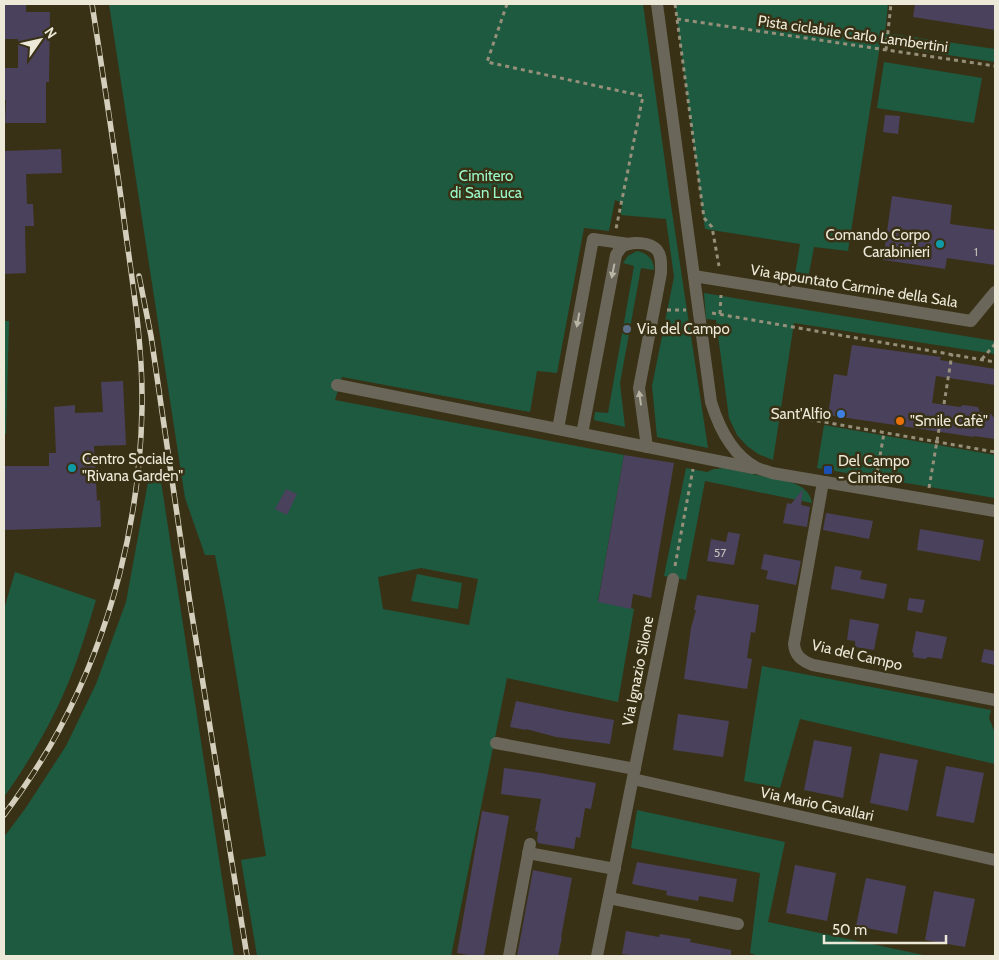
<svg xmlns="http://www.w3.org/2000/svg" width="999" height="960" font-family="Cabin,sans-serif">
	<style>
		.green { fill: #1d5a40; fill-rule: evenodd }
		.building { fill: #4a415c }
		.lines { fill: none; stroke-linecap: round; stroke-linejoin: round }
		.path { stroke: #96907a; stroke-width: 3; stroke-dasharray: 4 4; stroke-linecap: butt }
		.minor { stroke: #6a6659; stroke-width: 12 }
		.rail-casing { stroke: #d4cfbc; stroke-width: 5.5 }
		.rail { stroke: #393115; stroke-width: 4; stroke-dasharray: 11; stroke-linecap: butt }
		.oneway { fill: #b9b5a5 }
		.culture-dot { fill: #0f9aa8; stroke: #393115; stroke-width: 2 }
		.service-dot { fill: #5c6f8a; stroke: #393115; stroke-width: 2 }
		.shop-dot { fill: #3f7fe0; stroke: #393115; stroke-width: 2 }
		.food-dot { fill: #e8710a; stroke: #393115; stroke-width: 2 }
		.transit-dot { fill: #1a4fb4; stroke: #393115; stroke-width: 2 }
		.labels { text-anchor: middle; stroke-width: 5; stroke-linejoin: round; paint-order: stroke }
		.number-label { font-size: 12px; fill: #c4bfb9 }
		.street-label { font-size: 15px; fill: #ede9d8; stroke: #393115 }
		.park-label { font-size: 15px; fill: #9bfacb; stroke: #393115 }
		.poi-label { font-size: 15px; fill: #ede9d8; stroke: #393115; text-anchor: start }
	</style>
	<rect width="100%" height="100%" fill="#393115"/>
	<!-- green -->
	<g class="green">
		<path d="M109 4H643L671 205 708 448 657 437 652 386 674 277 666 219 621 215 622 203 615 200 609 231 584 228 557 373 537 371 530 412 342 377 335 400 624 455 598 601 634 609 618 702 507 678 451 956H257L241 860 266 856 225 606 215 555H205L185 498ZM421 568 478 579 469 625 383 609 378 577Z"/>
		<path d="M675 4H888L885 33 995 49V62L880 45 848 251 814 247 807 284 794 281 800 244 705 229Z"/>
		<path d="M884 62 982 78 974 123 877 108Z"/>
		<path d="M637 251C647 253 654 259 654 270L641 268 620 383 625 427 594 420 595 412 608 413 634 266 623 263 628 256Z"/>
		<path d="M704 293 995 341V354L794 323 773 460 758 454 747 446 737 435 729 418 716 320 706 319Z"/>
		<path d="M4 321H9L6 434H4Z"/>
		<path d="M824 425 995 455V498L817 468Z"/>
		<path d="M686 468 707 472 714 469 724 468 790 482C802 486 810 491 812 503L705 481 686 580 664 576Z"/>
		<path d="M160 475 234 956H4V837L25 809 66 746 96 684 126 602 149 477Z"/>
		<path d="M15 572 96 600C85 636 74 674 57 708 42 739 24 769 4 797V609Z"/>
		<path d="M417 574 462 583 458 609 411 601Z"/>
		<path d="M762 666 991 710 989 718 995 733V764L800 719 780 788 744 781Z"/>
		<path d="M637 810 785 842 768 922 928 956H758L750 953 760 873 631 848Z"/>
	</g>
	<!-- building -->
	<g class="building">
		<path d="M4 4H26V12H50L49 82H46V123H5L6 100H4V68H18V39H4Z"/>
		<path d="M915 4H995V30L913 17Z"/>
		<path d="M885 115 900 116 898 134 883 132Z"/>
		<path d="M61 149 62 173 26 174 27 204H33L34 226H25L26 273 4 274V151Z"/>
		<path d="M892 196 952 205 950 224 995 230V265L947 258 945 269 883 260Z"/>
		<path d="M852 345 941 357 940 360 995 369V385L936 376 932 403 960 407 963 405 978 407 980 412 991 414 995 419V439L974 436V437L828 415 834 374 847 376Z"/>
		<path d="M123 381 126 445 94 446 97 501 100 500 101 527 4 530V466H49V453H56L54 407 75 405V413L103 412 101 382Z"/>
		<path d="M624 455 674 463 651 598 633 594 631 609 598 602Z"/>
		<path d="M286 489 297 494 287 515 275 509Z"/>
		<path d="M803 489 801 505 810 507 807 527 783 523 787 503 791 504Z"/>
		<path d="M826 513 873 521 869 539 823 530Z"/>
		<path d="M920 529 984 540 980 561 917 550Z"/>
		<path d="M728 532 740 534 734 565 707 561 711 539 726 542Z"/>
		<path d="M764 554 801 561 796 585 766 579 768 571 761 569Z"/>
		<path d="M835 566 862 571 860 579 887 584 884 599 831 589Z"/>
		<path d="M697 595 759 605 755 633 751 632 747 658 752 659 747 689 684 679 691 628 696 610H694Z"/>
		<path d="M909 598 925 600 922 613 907 610Z"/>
		<path d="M850 619 879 624 874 650 855 647V641L847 640Z"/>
		<path d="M916 631 947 637 942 659 928 657 925 659 913 657 914 653 912 652Z"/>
		<path d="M984 649 995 651V665L981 662Z"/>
		<path d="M516 701 565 711 614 720 610 744 556 737 526 729V730L510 727Z"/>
		<path d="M678 714 729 721 723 757 673 750Z"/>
		<path d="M814 740 852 747 843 798 804 790Z"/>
		<path d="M880 753 918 760 908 811 870 803Z"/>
		<path d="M946 766 984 773 974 823 936 816Z"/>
		<path d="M504 768 541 773 596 783 591 809 585 808 580 838 576 837 574 849 538 843 537 840 538 832 535 831 541 799 501 794Z"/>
		<path d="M482 811 509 816 484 956H474L457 953Z"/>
		<path d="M637 862 737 879 733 902 699 896 698 901 666 895 667 891 632 884Z"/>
		<path d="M795 865 836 873 827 921 786 913Z"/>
		<path d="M533 870 572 878 561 937H562L558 956H517Z"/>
		<path d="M866 878 906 886 897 934 856 926Z"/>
		<path d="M934 891 975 899 965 947 925 940Z"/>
		<path d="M626 931 659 937 660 934 691 939 690 942 731 950V956H637L622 954Z"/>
	</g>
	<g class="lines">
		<!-- path -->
		<g class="path">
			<path d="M507 4 487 62 643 96 616 229"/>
			<path d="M675 4 704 218 712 227 719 266"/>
			<path d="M677 19 995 66"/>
			<path d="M886 50 891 4"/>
			<path d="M667 310H686"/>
			<path d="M712 313 995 362"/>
			<path d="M720 314 721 295"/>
			<path d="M982 359 995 344"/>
			<path d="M944 404 952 354"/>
			<path d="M801 418 995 452"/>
			<path d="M876 479 884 433"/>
			<path d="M929 488 939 429"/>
			<path d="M675 566 693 469"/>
		</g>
		<!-- minor -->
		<g class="minor">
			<path d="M657 4 711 402C719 428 732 455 757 468 762 470 767 471 772 473L995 511"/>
			<path d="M694 276 971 321 995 292"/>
			<path d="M337 385 753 468"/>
			<path d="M558 429 593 239 629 244"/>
			<path d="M582 434 616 255C618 252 620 248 623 246 632 241 650 242 657 250 662 256 661 265 661 273L639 388 647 447"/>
			<path d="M823 482 794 644C795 656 802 661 813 665L995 700"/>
			<path d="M496 743 635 769"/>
			<path d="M633 779 995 860"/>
			<path d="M528 853 615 869"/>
			<path d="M609 898 738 924"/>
			<path d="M509 956 530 844"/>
			<path d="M597 956 673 579"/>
		</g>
		<!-- rail casing -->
		<g class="rail-casing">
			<g id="rail">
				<path d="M139 276 151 336 190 603 247 956"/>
				<path d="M4 815C24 788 43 760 59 730 112 631 140 520 142 408 143 350 134 292 126 235 116 158 104 81 92 4"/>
			</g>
		</g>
		<!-- rail -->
		<use href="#rail" class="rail"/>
	</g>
	<!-- one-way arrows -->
	<defs><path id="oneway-solid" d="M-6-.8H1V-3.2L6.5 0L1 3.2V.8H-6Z" transform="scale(1.25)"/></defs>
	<g class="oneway">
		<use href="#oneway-solid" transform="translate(613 271) rotate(101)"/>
		<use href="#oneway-solid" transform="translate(578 320) rotate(100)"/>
		<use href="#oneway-solid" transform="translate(640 398) rotate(-98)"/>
	</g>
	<!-- markers -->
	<g class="culture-dot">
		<circle cx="940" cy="244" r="5"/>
		<circle cx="72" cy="468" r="5"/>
	</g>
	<circle class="service-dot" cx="627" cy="329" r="5"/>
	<circle class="shop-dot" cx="841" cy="414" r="5"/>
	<circle class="food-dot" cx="900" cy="421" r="5"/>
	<rect class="transit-dot" x="823" y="465" width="10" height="10" rx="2.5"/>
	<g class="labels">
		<!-- number labels -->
		<g class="number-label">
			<text x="976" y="256">1</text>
			<text x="720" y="557">57</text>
		</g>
		<!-- street labels -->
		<g class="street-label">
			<text transform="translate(853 34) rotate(8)" y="5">Pista ciclabile Carlo Lambertini</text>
			<text transform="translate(854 286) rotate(9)" y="5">Via appuntato Carmine della Sala</text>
			<text transform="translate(857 655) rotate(13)" y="5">Via del Campo</text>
			<text transform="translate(638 671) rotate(-79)" y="5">Via Ignazio Silone</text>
			<text transform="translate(817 804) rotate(12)" y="5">Via Mario Cavallari</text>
		</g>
		<!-- park labels -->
		<g class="park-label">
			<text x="486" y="181">Cimitero<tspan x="486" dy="17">di San Luca</tspan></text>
		</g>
		<!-- poi labels -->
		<g class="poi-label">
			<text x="930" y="240" text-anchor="end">Comando Corpo<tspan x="930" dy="17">Carabinieri</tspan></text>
			<text x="637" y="334">Via del Campo</text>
			<text x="831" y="419" text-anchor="end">Sant'Alfio</text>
			<text x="910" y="426">"Smile Cafè"</text>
			<text x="82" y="464">Centro Sociale<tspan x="82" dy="17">"Rivana Garden"</tspan></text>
			<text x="838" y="466">Del Campo<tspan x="838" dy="17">- Cimitero</tspan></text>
		</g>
	</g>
	<!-- border -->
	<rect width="999" height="960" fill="none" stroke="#ede9d8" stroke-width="10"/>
	<!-- north arrow -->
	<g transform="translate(40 40) rotate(56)" stroke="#393115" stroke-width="4" paint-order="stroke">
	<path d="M0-4L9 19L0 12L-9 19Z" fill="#ede9d8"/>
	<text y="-8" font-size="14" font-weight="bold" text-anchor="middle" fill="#ede9d8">N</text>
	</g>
	<!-- scale -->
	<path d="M824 935v8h122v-8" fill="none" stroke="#ede9d8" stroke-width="2.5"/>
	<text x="832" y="935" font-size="15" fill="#ede9d8" stroke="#393115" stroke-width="4" paint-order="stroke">50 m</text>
</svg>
